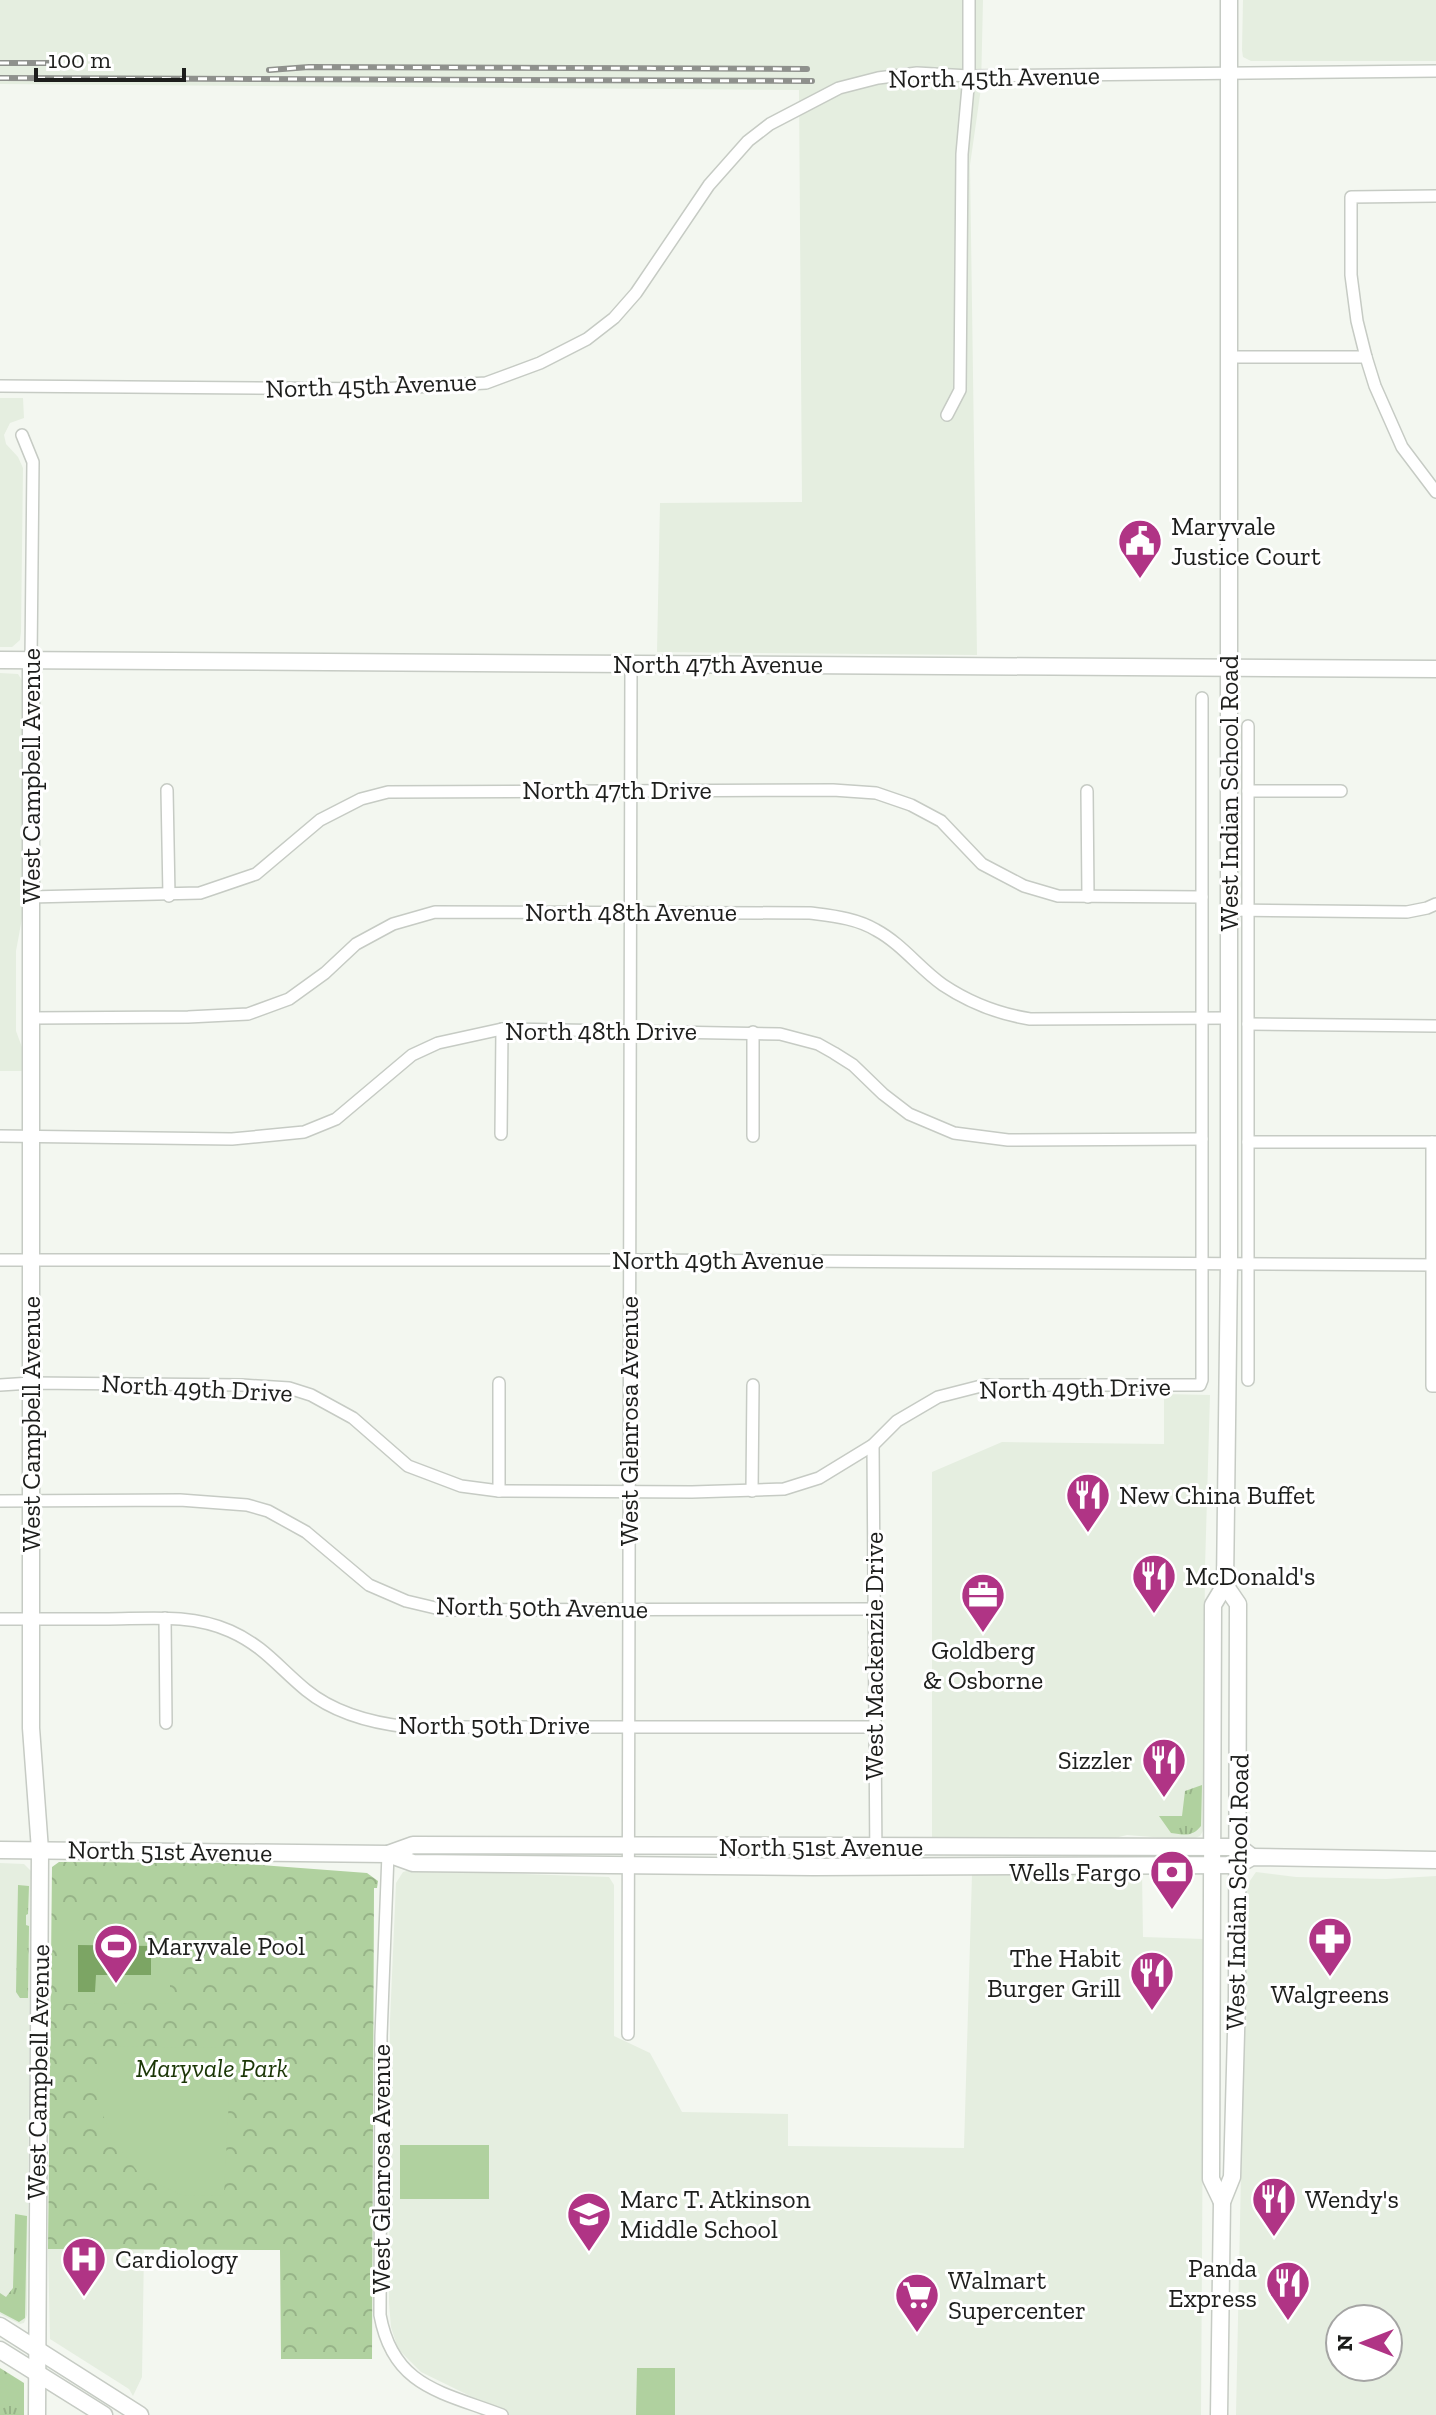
<svg xmlns="http://www.w3.org/2000/svg" width="1436" height="2415" font-family="'Zilla Slab',serif">
	<style>
		.built { fill: #e5eee0; fill-rule: evenodd }
		.grass { fill: url(#grass-tufts) }
		.park { fill: url(#park-crowns) }
		.garden { fill: #b0d19f }
		.water { fill: #7ca564 }
		.lines { fill: none; stroke-linecap: round; stroke-linejoin: round }
		.street-casing { stroke: #c6cbc4; stroke-width: 14 }
		.secondary-casing { stroke: #c6cbc4; stroke-width: 19 }
		.primary-casing { stroke: #c6cbc4; stroke-width: 19 }
		.street { stroke: #fff; stroke-width: 11 }
		.secondary { stroke: #fff; stroke-width: 16 }
		.primary { stroke: #fff; stroke-width: 16 }
		.rail-casing { stroke: #8f918d; stroke-width: 6 }
		.rail { stroke: #fff; stroke-width: 3; stroke-dasharray: 9; stroke-linecap: butt }
		.labels { text-anchor: middle; stroke-width: 6; stroke-linejoin: round; paint-order: stroke }
		.street-label { font-size: 26px; fill: #1d1e1c; stroke: #fff }
		.poi-label { font-size: 26px; fill: #1d1e1c; stroke: #fff; text-anchor: start }
		.park-label { font-size: 26px; font-style: italic; fill: #1b3606; stroke: #fff }
	</style>
	<defs>
		<pattern id="grass-tufts" width="24" height="20" patternUnits="userSpaceOnUse" patternTransform="scale(2)"><rect width="24" height="20" fill="#b0d19f"/><path d="M3 7l-1-3M5 7V3M7 7l1-3M15 17l-1-3M17 17v-4M19 17l1-3" fill="none" stroke="#97b388"/></pattern>
		<pattern id="park-crowns" width="20" height="18" patternUnits="userSpaceOnUse" patternTransform="scale(2)"><rect width="20" height="18" fill="#b0d19f"/><path d="M2 6a3 3 0 1 1 6 0M12 15a3 3 0 1 1 6 0" fill="none" stroke="#97b388"/></pattern>
	</defs>
	<rect width="100%" height="100%" fill="#f3f7f0"/>
	<!-- built -->
	<g class="built">
		<path d="M0 0H983L981 88 970 165 977 655 657 652 660 503 802 502 799 90 0 84Z"/>
		<path d="M1243 0H1436V61H1251L1243 57 1242 50Z"/>
		<path d="M0 398H23L24 418 10 423 4 435 6 444 18 457 23 468 21 632 20 640 12 647H0Z"/>
		<path d="M0 673 18 674 23 682V913L16 951V1031L23 1050 22 1071H0Z"/>
		<path d="M1164 1394 1210 1395 1205 1568 1203 1831 1200 1836 1190 1840 1127 1835 1107 1840 932 1839V1472L1002 1442 1164 1444Z"/>
		<path d="M0 1863 24 1864 31 1871 27 2315 24 2323 20 2324 0 2314Z"/>
		<path d="M410 1870 609 1877 614 1885V2036L650 2053 682 2112 788 2114V2146L964 2148 972 1874 1142 1873 1143 1937 1204 1939 1201 2415H509L421 2372 398 2349 391 2327 389 2303 390 2021 396 1883 403 1872Z"/>
		<path d="M1256 1872 1296 1877 1386 1879 1436 1876V2415H1236L1247 1885ZM1340 2319H1388V2367H1340Z"/>
		<path d="M48 2249 144 2250 142 2377 133 2396 129 2389 50 2339Z"/>
	</g>
	<!-- grass -->
	<g class="grass">
		<path d="M1202 1785 1201 1826C1192 1837 1185 1835 1171 1833L1159 1816H1182L1185 1791Z"/>
		<path d="M18 1885 29 1886 28 1914 26 1915V1925L29 1926 28 1998H20L16 1992Z"/>
		<path d="M15 2214 27 2216 25 2318 19 2322 0 2312V2293L6 2297 13 2288Z"/>
		<path d="M0 2368 24 2383V2415H0Z"/>
	</g>
	<!-- park -->
	<path class="park" d="M59 1862 235 1863 367 1873 378 1881 377 1888H374L372 2359H281L280 2250 48 2249 52 1867Z"/>
	<!-- garden -->
	<g class="garden">
		<path d="M97 1929 119 1930V1938H170V2003L62 2004V1930L96 1931Z"/>
		<path d="M99 2046 225 2048 231 2055 224 2196 182 2195 142 2177 114 2142 97 2101Z"/>
		<rect x="400" y="2145" width="89" height="54"/>
		<path d="M637 2368H675V2415H636Z"/>
	</g>
	<!-- water -->
	<path class="water" d="M78 1945 151 1946V1975H96L95 1992H78Z"/>
	<g class="lines">
		<!-- street casing -->
		<g class="street-casing">
			<g id="street">
				<path d="M1436 196 1351 197V275L1357 321 1366 357 1375 386 1402 447 1436 492"/>
				<path d="M1229 357H1366"/>
				<path d="M0 386 381 389 486 383 540 363 587 339 614 318 636 293 709 185 748 141 770 124 839 88 878 78 917 73 969 76 1436 71"/>
				<path d="M947 415 960 390 962 154 969 76V0"/>
				<path d="M22 435 33 462 31 660"/>
				<path d="M167 790 169 896"/>
				<path d="M1087 791 1088 897"/>
				<path d="M1248 791H1341"/>
				<path d="M30 897 200 893 256 874 320 820 361 799 388 792 833 790 876 793 911 805 941 821 982 864 1024 886 1058 896 1202 897"/>
				<path d="M1228 910 1407 912 1427 908 1436 904"/>
				<path d="M32 1018 188 1017 248 1014 289 999 325 973 356 944 393 924 435 912 810 913C833 916 856 918 876 930 902 944 920 969 943 985 970 1003 999 1014 1030 1019L1228 1018"/>
				<path d="M1248 1024 1436 1026"/>
				<path d="M501 1134 502 1029"/>
				<path d="M0 1136 232 1139 304 1132 336 1119 412 1055 438 1043 502 1029 780 1034 818 1044 834 1053 853 1065 883 1094 909 1114 954 1133 1008 1140 1202 1139"/>
				<path d="M753 1136V1032"/>
				<path d="M1248 1142H1436"/>
				<path d="M1432 1142V1386H1436"/>
				<path d="M0 1260H630L1436 1265"/>
				<path d="M1248 1380V726"/>
				<path d="M499 1383V1491"/>
				<path d="M0 1385 31 1383 242 1385 289 1388 311 1395 353 1418 408 1466 461 1486 499 1491 692 1492 784 1489 819 1478 873 1445 897 1421 938 1397 985 1385H1200L1202 1380V698"/>
				<path d="M873 1445 876 1866"/>
				<path d="M752 1491 753 1385"/>
				<path d="M0 1501 180 1500 247 1505 268 1511 306 1532 369 1585 406 1601 444 1610 874 1609"/>
				<path d="M165 1618 166 1723"/>
				<path d="M0 1619C35 1619 69 1619 104 1619 146 1619 190 1613 230 1631 264 1646 279 1668 306 1690 334 1713 372 1723 408 1727H875"/>
				<path d="M388 1854 381 2036 380 2315C393 2387 442 2392 502 2415"/>
				<path d="M628 2034 631 664"/>
			</g>
		</g>
		<!-- secondary casing -->
		<g class="secondary-casing">
			<g id="secondary">
				<path d="M0 660 1436 669"/>
				<path d="M31 660V1728L40 1850 37 2415"/>
				<path d="M1222 2202 1211 2179 1213 1605 1225 1585 1229 1263V0"/>
				<path d="M0 2326 140 2415"/>
				<path d="M0 2350 104 2415"/>
				<path d="M1219 2415 1222 2202 1232 2177 1237 1997 1238 1604 1225 1585"/>
			</g>
		</g>
		<!-- primary casing -->
		<g class="primary-casing">
			<g id="primary">
				<path d="M0 1850 388 1854 413 1863 813 1867 1238 1865 1252 1857 1436 1860"/>
				<path d="M388 1854 413 1845 1239 1847 1252 1857"/>
			</g>
		</g>
		<!-- street -->
		<use href="#street" class="street"/>
		<!-- secondary -->
		<use href="#secondary" class="secondary"/>
		<!-- primary -->
		<use href="#primary" class="primary"/>
		<!-- rail casing -->
		<g class="rail-casing">
			<g id="rail">
				<path d="M0 63H52"/>
				<path d="M269 70 309 67 807 69"/>
				<path d="M0 78 812 81"/>
			</g>
		</g>
		<!-- rail -->
		<use href="#rail" class="rail"/>
	</g>
	<!-- icons -->
	<defs>
		<g id="civic-pin" transform="scale(2.3)"><path d="M0 17L-7.5 6A9.5 9.5 0 1 1 7.5 6Z" fill="#b03485" stroke="#fff"/><path d="M-.6-6.5H3V-4.5H.6V-3L4-1V1h2V6H-6V1h2V-1L-.6-3ZM-1.2 2.5V6h2.4V2.5Z" fill="#fff"/></g>
		<g id="restaurant-pin" transform="scale(2.3)"><path d="M0 17L-7.5 6A9.5 9.5 0 1 1 7.5 6Z" fill="#b03485" stroke="#fff"/><path d="M-5-6h1v4h1v-4h1v4h1v-4h1v5L-1.5 .5V6h-2V.5L-5-1ZM5-6V6H3V1.5H1.5Q1.5-4 5-6Z" fill="#fff"/></g>
		<g id="office-pin" transform="scale(2.3)"><path d="M0 17L-7.5 6A9.5 9.5 0 1 1 7.5 6Z" fill="#b03485" stroke="#fff"/><path d="M-6-3h4V-5.5h4V-3h4V5H-6ZM-1-4.5V-3h2v-1.5ZM-6 0V1H6V0Z" fill="#fff"/></g>
		<g id="bank-pin" transform="scale(2.3)"><path d="M0 17L-7.5 6A9.5 9.5 0 1 1 7.5 6Z" fill="#b03485" stroke="#fff"/><path d="M-6-4H6V4H-6ZM0-2.3a2.3 2.3 0 1 0 0 4.6a2.3 2.3 0 1 0 0-4.6Z" fill="#fff"/></g>
		<g id="pharmacy-pin" transform="scale(2.3)"><path d="M0 17L-7.5 6A9.5 9.5 0 1 1 7.5 6Z" fill="#b03485" stroke="#fff"/><path d="M-2-6h4v4h4v4h-4v4h-4v-4h-4v-4h4Z" fill="#fff"/></g>
		<g id="stadium-pin" transform="scale(2.3)"><path d="M0 17L-7.5 6A9.5 9.5 0 1 1 7.5 6Z" fill="#b03485" stroke="#fff"/><path d="M0-5a6.5 5 0 1 0 0 10a6.5 5 0 1 0 0-10ZM-3.5-1.8h7v3.6h-7Z" fill="#fff"/></g>
		<g id="school-pin" transform="scale(2.3)"><path d="M0 17L-7.5 6A9.5 9.5 0 1 1 7.5 6Z" fill="#b03485" stroke="#fff"/><path d="M0-5L7-2L0 1L-7-2ZM-4 1L0 2.5L4 1V4Q0 6-4 4Z" fill="#fff"/></g>
		<g id="hospital-pin" transform="scale(2.3)"><path d="M0 17L-7.5 6A9.5 9.5 0 1 1 7.5 6Z" fill="#b03485" stroke="#fff"/><path d="M-5-5h3v3.5h4V-5h3V5h-3V1.5h-4V5h-3Z" fill="#fff"/></g>
		<g id="supermarket-pin" transform="scale(2.3)"><path d="M0 17L-7.5 6A9.5 9.5 0 1 1 7.5 6Z" fill="#b03485" stroke="#fff"/><path d="M-6-5.5h2.5l.6 2H6L4.5 2H-2.5L-4.4-4H-6ZM-1.5 3.2a1.3 1.3 0 1 0 .1 0ZM3 3.2a1.3 1.3 0 1 0 .1 0Z" fill="#fff"/></g>
	</defs>
	<g fill-rule="evenodd">
		<use href="#civic-pin" x="1140" y="541"/>
		<use href="#restaurant-pin" x="1088" y="1495"/>
		<use href="#restaurant-pin" x="1154" y="1576"/>
		<use href="#office-pin" x="983" y="1595"/>
		<use href="#restaurant-pin" x="1164" y="1760"/>
		<use href="#bank-pin" x="1172" y="1872"/>
		<use href="#pharmacy-pin" x="1330" y="1939"/>
		<use href="#stadium-pin" x="116" y="1946"/>
		<use href="#restaurant-pin" x="1152" y="1973"/>
		<use href="#restaurant-pin" x="1274" y="2199"/>
		<use href="#school-pin" x="589" y="2214"/>
		<use href="#hospital-pin" x="84" y="2259"/>
		<use href="#restaurant-pin" x="1288" y="2283"/>
		<use href="#supermarket-pin" x="917" y="2295"/>
	</g>
	<g class="labels">
		<!-- street labels -->
		<g class="street-label">
			<text transform="translate(994 77) rotate(-1)" y="9">North 45th Avenue</text>
			<text transform="translate(371 385) rotate(-2)" y="9">North 45th Avenue</text>
			<text x="718" y="673">North 47th Avenue</text>
			<text transform="translate(31 776) rotate(-90)" y="9">West Campbell Avenue</text>
			<text x="617" y="799">North 47th Drive</text>
			<text transform="translate(1229 793) rotate(-90)" y="9">West Indian School Road</text>
			<text x="631" y="921">North 48th Avenue</text>
			<text x="601" y="1040">North 48th Drive</text>
			<text x="718" y="1269">North 49th Avenue</text>
			<text transform="translate(197 1388) rotate(3)" y="9">North 49th Drive</text>
			<text transform="translate(1075 1388) rotate(-1)" y="9">North 49th Drive</text>
			<text transform="translate(629 1421) rotate(-90)" y="9">West Glenrosa Avenue</text>
			<text transform="translate(31 1424) rotate(-90)" y="9">West Campbell Avenue</text>
			<text transform="translate(542 1607) rotate(1)" y="9">North 50th Avenue</text>
			<text transform="translate(874 1656) rotate(-90)" y="9">West Mackenzie Drive</text>
			<text x="494" y="1734">North 50th Drive</text>
			<text x="821" y="1856">North 51st Avenue</text>
			<text transform="translate(170 1851) rotate(1)" y="9">North 51st Avenue</text>
			<text transform="translate(1237 1892) rotate(-89)" y="9">West Indian School Road</text>
			<text transform="translate(38 2072) rotate(-89)" y="9">West Campbell Avenue</text>
			<text transform="translate(381 2169) rotate(-90)" y="9">West Glenrosa Avenue</text>
		</g>
		<!-- poi labels -->
		<g class="poi-label">
			<text x="1171" y="535">Maryvale<tspan x="1171" dy="30">Justice Court</tspan></text>
			<text x="1119" y="1504">New China Buffet</text>
			<text x="1185" y="1585">McDonald's</text>
			<text x="983" y="1659" text-anchor="middle">Goldberg<tspan x="983" dy="30">&amp; Osborne</tspan></text>
			<text x="1133" y="1769" text-anchor="end">Sizzler</text>
			<text x="1141" y="1881" text-anchor="end">Wells Fargo</text>
			<text x="147" y="1955">Maryvale Pool</text>
			<text x="1121" y="1967" text-anchor="end">The Habit<tspan x="1121" dy="30">Burger Grill</tspan></text>
			<text x="1330" y="2003" text-anchor="middle">Walgreens</text>
			<text x="620" y="2208">Marc T. Atkinson<tspan x="620" dy="30">Middle School</tspan></text>
			<text x="1305" y="2208">Wendy's</text>
			<text x="115" y="2268">Cardiology</text>
			<text x="1257" y="2277" text-anchor="end">Panda<tspan x="1257" dy="30">Express</tspan></text>
			<text x="948" y="2289">Walmart<tspan x="948" dy="30">Supercenter</tspan></text>
		</g>
		<!-- park labels -->
		<g class="park-label">
			<text x="212" y="2077">Maryvale Park</text>
		</g>
	</g>
	<!-- north arrow -->
	<g transform="translate(1364 2343) rotate(270)"><circle r="38" fill="#ffffff" stroke="#a5a5a4" stroke-width="2"/>
	<path d="M0-6L14 30L0 20L-14 30Z" fill="#b03485"/>
	<text y="-12" font-size="22" font-weight="bold" text-anchor="middle" fill="#1d1e1c">N</text>
	</g>
	<!-- scale -->
	<path d="M36 68v12h148v-12" fill="none" stroke="#1d1e1c" stroke-width="4"/>
	<text x="48" y="68" font-size="24" fill="#1d1e1c" stroke="#ffffff" stroke-width="6" paint-order="stroke">100 m</text>
</svg>
